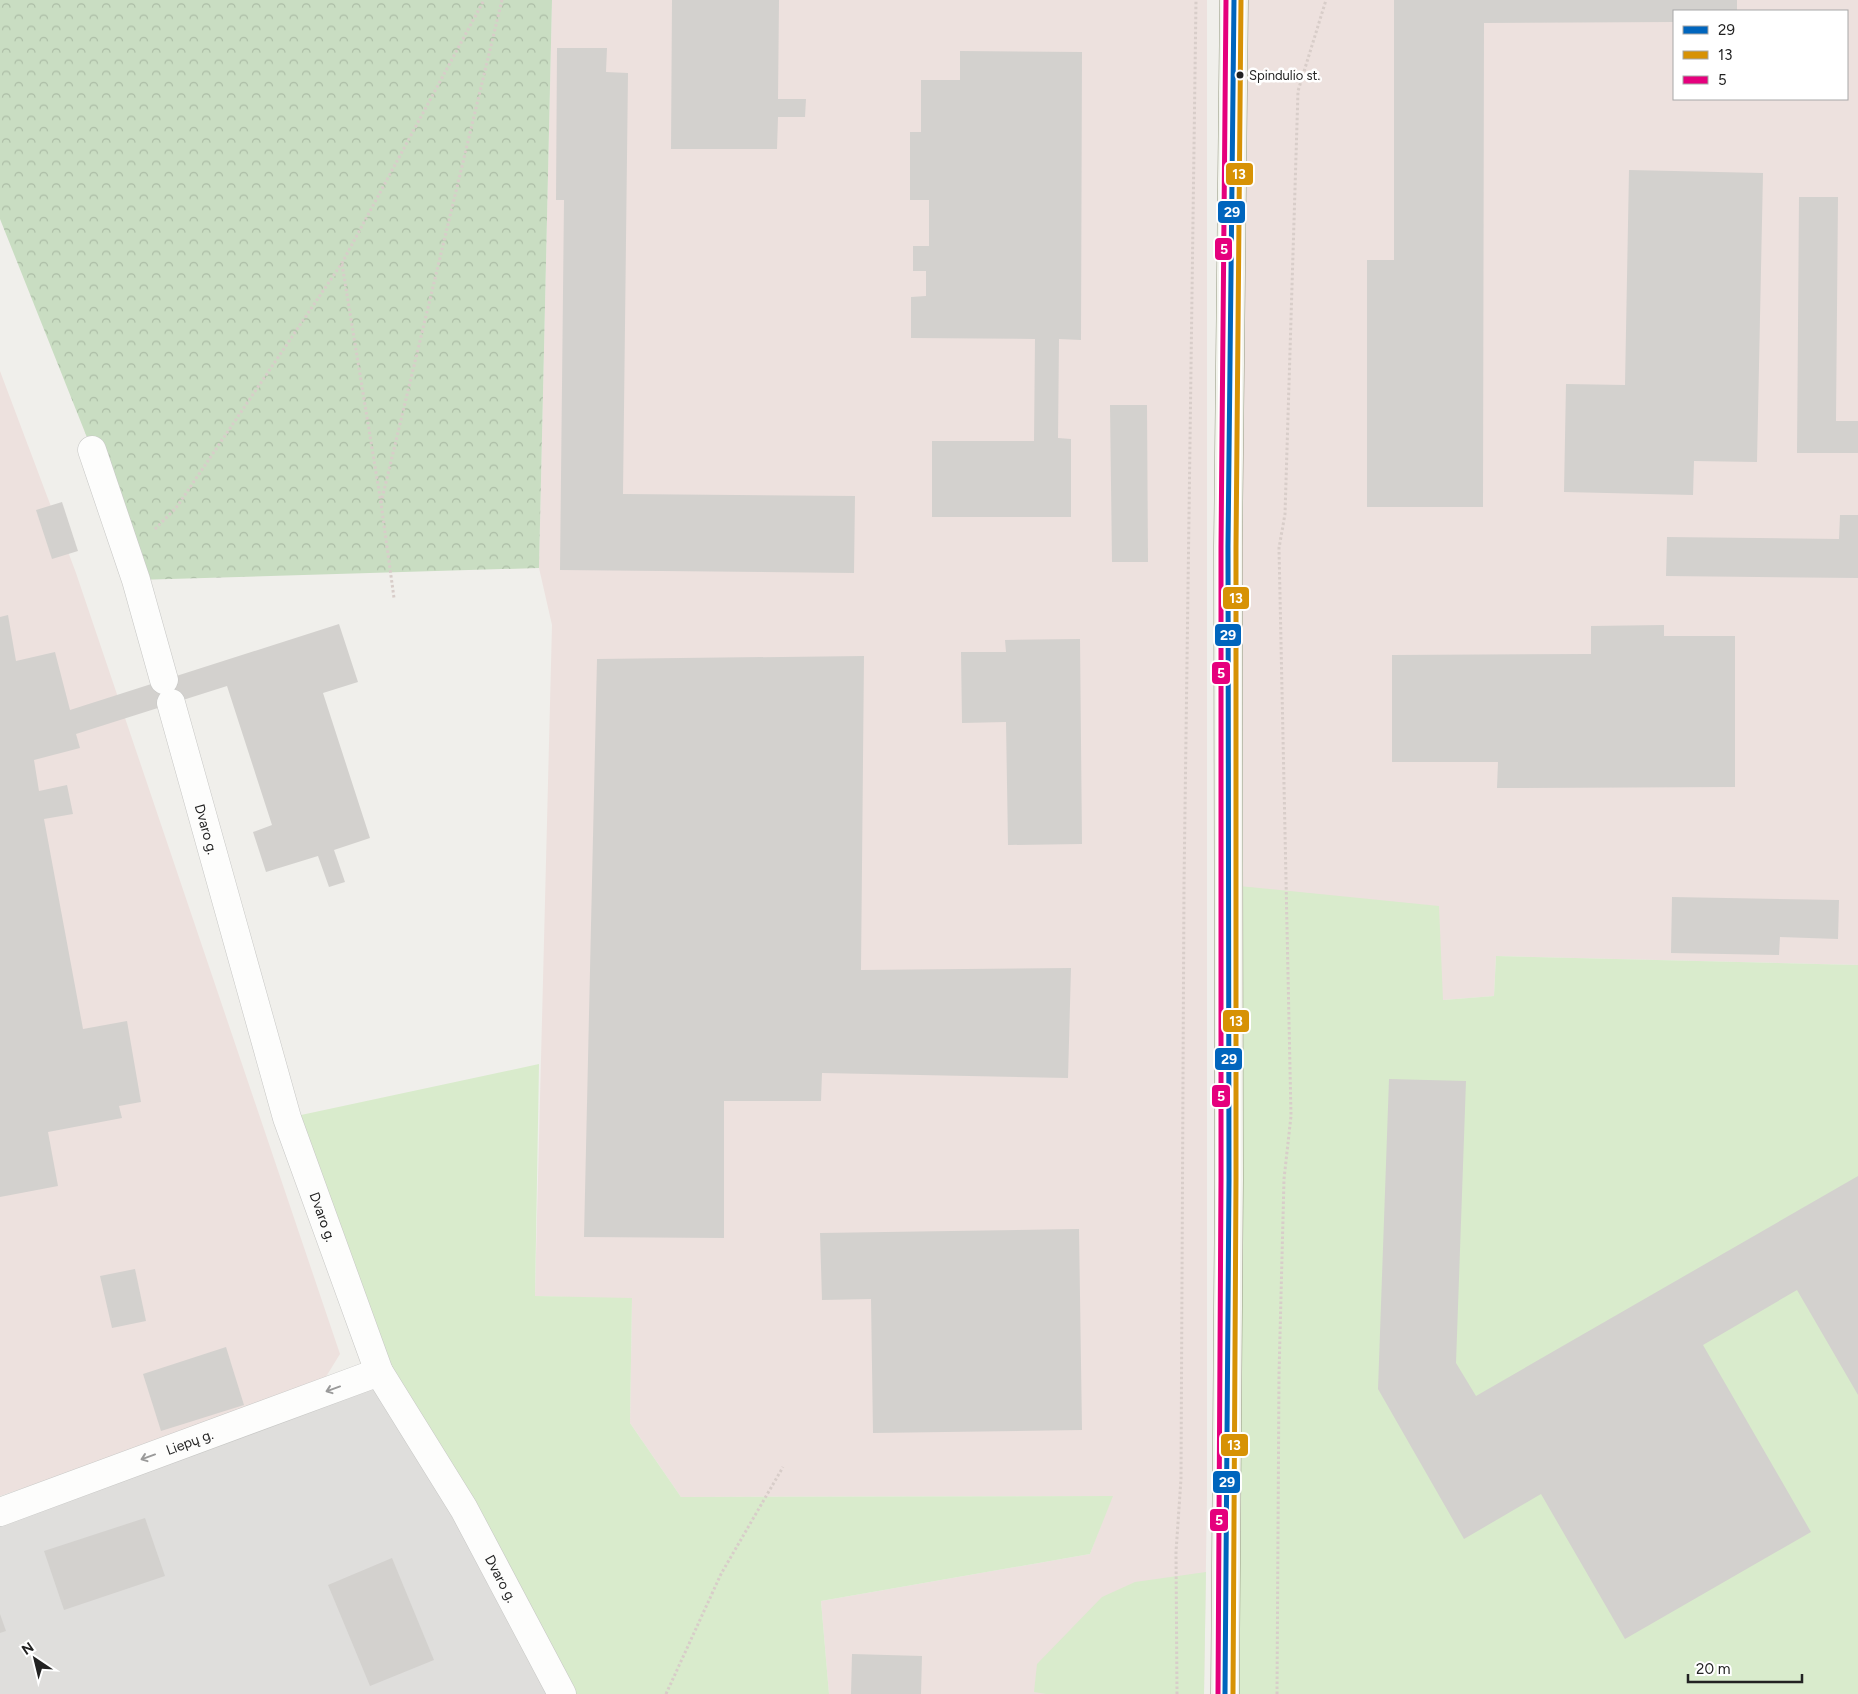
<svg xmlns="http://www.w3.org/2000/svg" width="1858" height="1694" font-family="Figtree,sans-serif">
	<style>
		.residential { fill: #dfdedc }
		.commercial { fill: #ede1de; fill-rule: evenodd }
		.grass { fill: #d9ebcc }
		.forest { fill: url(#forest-crowns) }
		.building { fill: #d3d1ce }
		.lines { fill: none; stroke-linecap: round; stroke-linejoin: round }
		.street-casing { stroke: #c7c7c5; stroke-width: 29 }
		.secondary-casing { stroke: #969a83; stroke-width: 29 }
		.path { stroke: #d8cdc9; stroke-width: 3; stroke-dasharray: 2.5 2.5; stroke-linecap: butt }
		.street { stroke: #fdfdfc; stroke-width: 28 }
		.secondary { stroke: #f3f4ed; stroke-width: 28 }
		.bus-1-casing { stroke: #fff; stroke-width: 9 }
		.bus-2-casing { stroke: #fff; stroke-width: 9 }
		.bus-3-casing { stroke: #fff; stroke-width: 9 }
		.bus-1 { stroke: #0065bd; stroke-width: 5 }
		.bus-2 { stroke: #d79205; stroke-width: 5 }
		.bus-3 { stroke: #e5007d; stroke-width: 5 }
		.oneway { stroke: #9a9a9a }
		.bus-dot { fill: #222; stroke: #fff; stroke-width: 2 }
		.labels { text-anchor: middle; stroke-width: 5; stroke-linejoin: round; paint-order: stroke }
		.bus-label { font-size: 13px; fill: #222; stroke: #fff; text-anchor: start }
		.street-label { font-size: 14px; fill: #222; stroke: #fff }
		.line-badge { stroke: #fff; stroke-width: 2 }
		.badge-label { font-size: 14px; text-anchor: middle; font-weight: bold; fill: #fff }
	</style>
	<defs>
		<pattern id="forest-crowns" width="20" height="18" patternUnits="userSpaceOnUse" patternTransform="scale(1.25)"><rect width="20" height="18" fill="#c9ddc2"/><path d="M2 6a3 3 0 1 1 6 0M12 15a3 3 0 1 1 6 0" fill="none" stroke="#acbda6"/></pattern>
	</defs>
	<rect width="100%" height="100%" fill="#f0efeb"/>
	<!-- residential -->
	<path class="residential" d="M379 1372 562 1694H0V1512Z"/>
	<!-- commercial -->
	<g class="commercial">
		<path d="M552 0H1207V1495L1204 1694H829L821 1601 1090 1554 1112 1496 681 1497 630 1423 632 1299 535 1296 552 625 539 568Z"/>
		<path d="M1234 0H1858V965L1496 956 1494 996 1443 1000 1229 885ZM1674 11H1847V99H1674Z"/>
		<path d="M0 371 76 573 340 1354 319 1388 0 1496Z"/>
	</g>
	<!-- grass -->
	<g class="grass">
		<path d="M1229 885 1439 906 1443 1000 1494 996 1496 956 1858 965V1694H1225Z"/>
		<path d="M539 1064 535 1296 632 1298 630 1423 681 1497 1113 1496 1090 1554 821 1601 829 1694H562L379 1372 287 1118Z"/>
		<path d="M1206 1572 1204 1694H1046L1034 1692 1037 1664 1102 1597 1135 1582Z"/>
	</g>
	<!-- forest -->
	<path class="forest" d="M0 0H552L539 568 136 580 92 450 0 219Z"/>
	<!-- building -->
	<g class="building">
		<path d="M672 0H779L778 99H806L805 117H778L777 149H671Z"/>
		<path d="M1394 0H1737V11H1674V22L1484 23 1483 507H1367V260H1394Z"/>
		<path d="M557 48H607L606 72 628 73 623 494 855 496 854 573 560 570 564 200H556Z"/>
		<path d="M960 51 1082 52 1081 340 1059 339 1058 438 1071 439V517H932V441H1034L1035 339 911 338V297L926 296V271H913V246H929V200H910V132H921V80H960Z"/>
		<path d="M1629 170 1763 173 1757 462 1694 461 1693 495 1564 492 1566 384 1625 385Z"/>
		<path d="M1799 197H1838L1836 421H1858V453H1797Z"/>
		<path d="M1110 405H1147L1148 562H1112Z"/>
		<path d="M62 502 78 551 52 559 36 510Z"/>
		<path d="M1840 515H1858V578L1666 576 1667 537 1839 539Z"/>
		<path d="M8 615 16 661 55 652 70 710 339 624 358 682 323 693 370 838 334 850 345 882 329 887 318 856 266 872 253 832 272 825 227 686 76 734 80 748 34 760 39 791 67 785 73 814 44 819 83 1029 127 1021 141 1102 119 1106 122 1118 48 1132 58 1186 0 1197V617Z"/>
		<path d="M1664 625V636H1735V787L1497 788 1498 762H1392V655L1591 654V626Z"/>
		<path d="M1080 639 1082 844 1008 845 1006 722 962 723 961 652H1006L1005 640Z"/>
		<path d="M864 656 861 970 1071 968 1068 1078 822 1073 821 1101H724V1238L584 1237 597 659Z"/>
		<path d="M1672 897 1839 900 1838 939 1780 937 1779 955 1671 953Z"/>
		<path d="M1389 1079 1466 1081 1456 1363 1476 1396 1858 1176V1395L1797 1290 1703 1345 1811 1532 1625 1639 1541 1494 1464 1539 1378 1389Z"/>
		<path d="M1079 1229 1082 1430 873 1433 871 1299 822 1300 820 1233Z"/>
		<path d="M135 1269 146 1321 112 1328 100 1276Z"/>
		<path d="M226 1347 244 1405 161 1431 143 1374Z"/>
		<path d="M145 1518 165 1576 64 1610 44 1551Z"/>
		<path d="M392 1558 434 1660 370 1686 328 1585Z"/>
		<path d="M0 1614 6 1631 0 1633Z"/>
		<path d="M852 1654 922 1656 921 1694H851Z"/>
	</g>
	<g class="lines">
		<!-- street casing -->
		<g class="street-casing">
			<g id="street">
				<path d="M92 450 136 580 164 680"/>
				<path id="s1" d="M171 703 287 1118 379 1372 464 1509 562 1694"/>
				<path id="s2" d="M0 1512 379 1372"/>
			</g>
		</g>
		<!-- secondary casing -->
		<g class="secondary-casing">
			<path id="secondary" d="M1225 1694 1229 1179 1228 547 1234 0"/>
		</g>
		<!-- path -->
		<g class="path">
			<path d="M342 264 381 503 394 598"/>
			<path d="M381 503 502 0"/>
			<path d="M155 529 176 508 342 263 484 0"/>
			<path d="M666 1694 721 1574 783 1467"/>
			<path d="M1177 1694 1176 1552 1181 1479 1184 884 1196 0"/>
			<path d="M1277 1694 1279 1374 1284 1179 1291 1116 1279 548 1285 514 1298 91 1326 0"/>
		</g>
		<!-- street -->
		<use href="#street" class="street"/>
		<!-- secondary -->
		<use href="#secondary" class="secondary"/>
		<!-- bus-1 casing -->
		<g class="bus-1-casing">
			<path id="bus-1" d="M1225 1694 1229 1179 1228 547 1234 0"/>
		</g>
		<!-- bus-2 casing -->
		<g class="bus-2-casing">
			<path id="bus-2" d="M1233 1694 1236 1179V547L1241 0"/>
		</g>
		<!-- bus-3 casing -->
		<g class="bus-3-casing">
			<path id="bus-3" d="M1218 1694 1221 1179V547L1226 0"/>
		</g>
		<!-- bus-1 -->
		<use href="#bus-1" class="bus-1"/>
		<!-- bus-2 -->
		<use href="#bus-2" class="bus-2"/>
		<!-- bus-3 -->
		<use href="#bus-3" class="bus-3"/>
	</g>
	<!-- one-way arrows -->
	<defs><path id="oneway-shaft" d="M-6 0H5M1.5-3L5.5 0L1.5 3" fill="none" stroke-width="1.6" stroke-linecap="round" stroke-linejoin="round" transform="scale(1.25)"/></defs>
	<g class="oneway">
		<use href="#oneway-shaft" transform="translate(333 1389) rotate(160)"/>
		<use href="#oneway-shaft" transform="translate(148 1457) rotate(160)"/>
	</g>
	<!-- markers -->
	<circle class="bus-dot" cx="1240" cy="75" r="4.5"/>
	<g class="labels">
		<!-- bus labels -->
		<g class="bus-label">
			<text x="1249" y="80">Spindulio st.</text>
		</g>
		<!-- street labels -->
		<g class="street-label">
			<text dy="5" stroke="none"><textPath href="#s1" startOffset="131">Dvaro g.</textPath></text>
			<text dy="5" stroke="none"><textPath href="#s1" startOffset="536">Dvaro g.</textPath></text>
			<text dy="5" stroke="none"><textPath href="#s2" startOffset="202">Liepų g.</textPath></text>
			<text dy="5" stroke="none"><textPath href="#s1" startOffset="941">Dvaro g.</textPath></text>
		</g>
	</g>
	<g class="line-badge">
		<rect x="1225" y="162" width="29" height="24" rx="5" fill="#d79205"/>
		<rect x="1217" y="200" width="29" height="24" rx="5" fill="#0065bd"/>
		<rect x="1214" y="237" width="19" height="24" rx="5" fill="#e5007d"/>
		<rect x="1222" y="586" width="28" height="24" rx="5" fill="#d79205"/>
		<rect x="1214" y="623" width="28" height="24" rx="5" fill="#0065bd"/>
		<rect x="1211" y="661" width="20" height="24" rx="5" fill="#e5007d"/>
		<rect x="1222" y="1009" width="28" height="24" rx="5" fill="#d79205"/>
		<rect x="1214" y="1047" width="29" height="24" rx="5" fill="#0065bd"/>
		<rect x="1211" y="1084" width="20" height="24" rx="5" fill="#e5007d"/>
		<rect x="1220" y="1433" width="29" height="24" rx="5" fill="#d79205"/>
		<rect x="1212" y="1470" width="29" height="24" rx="5" fill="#0065bd"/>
		<rect x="1209" y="1508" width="20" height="24" rx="5" fill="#e5007d"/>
	</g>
	<g class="badge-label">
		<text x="1239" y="179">13</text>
		<text x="1232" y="217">29</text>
		<text x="1224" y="254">5</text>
		<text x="1236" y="603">13</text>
		<text x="1228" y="640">29</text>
		<text x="1221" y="678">5</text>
		<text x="1236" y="1026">13</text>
		<text x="1229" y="1064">29</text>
		<text x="1221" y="1101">5</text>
		<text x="1234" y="1450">13</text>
		<text x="1227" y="1487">29</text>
		<text x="1219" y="1525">5</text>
	</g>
	<!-- legend -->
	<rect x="1673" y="10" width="175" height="90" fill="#ffffff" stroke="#a7a7a7"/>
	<rect x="1683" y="26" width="25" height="8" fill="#0065bd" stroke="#a7a7a7"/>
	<text x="1718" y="35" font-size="15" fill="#222222">29</text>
	<rect x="1683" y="51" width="25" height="8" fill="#d79205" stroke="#a7a7a7"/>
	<text x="1718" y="60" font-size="15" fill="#222222">13</text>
	<rect x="1683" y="76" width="25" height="8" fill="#e5007d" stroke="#a7a7a7"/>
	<text x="1718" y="85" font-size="15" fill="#222222">5</text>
	<!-- north arrow -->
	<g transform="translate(35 1659) rotate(325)" stroke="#ffffff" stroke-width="4" paint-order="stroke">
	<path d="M0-4L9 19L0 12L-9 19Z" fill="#222222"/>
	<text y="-8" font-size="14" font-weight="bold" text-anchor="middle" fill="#222222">N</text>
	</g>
	<!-- scale -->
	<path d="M1688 1674v8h114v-8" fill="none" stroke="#222222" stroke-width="2.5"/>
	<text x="1696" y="1674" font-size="15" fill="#222222" stroke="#ffffff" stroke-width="4" paint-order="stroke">20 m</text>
</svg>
